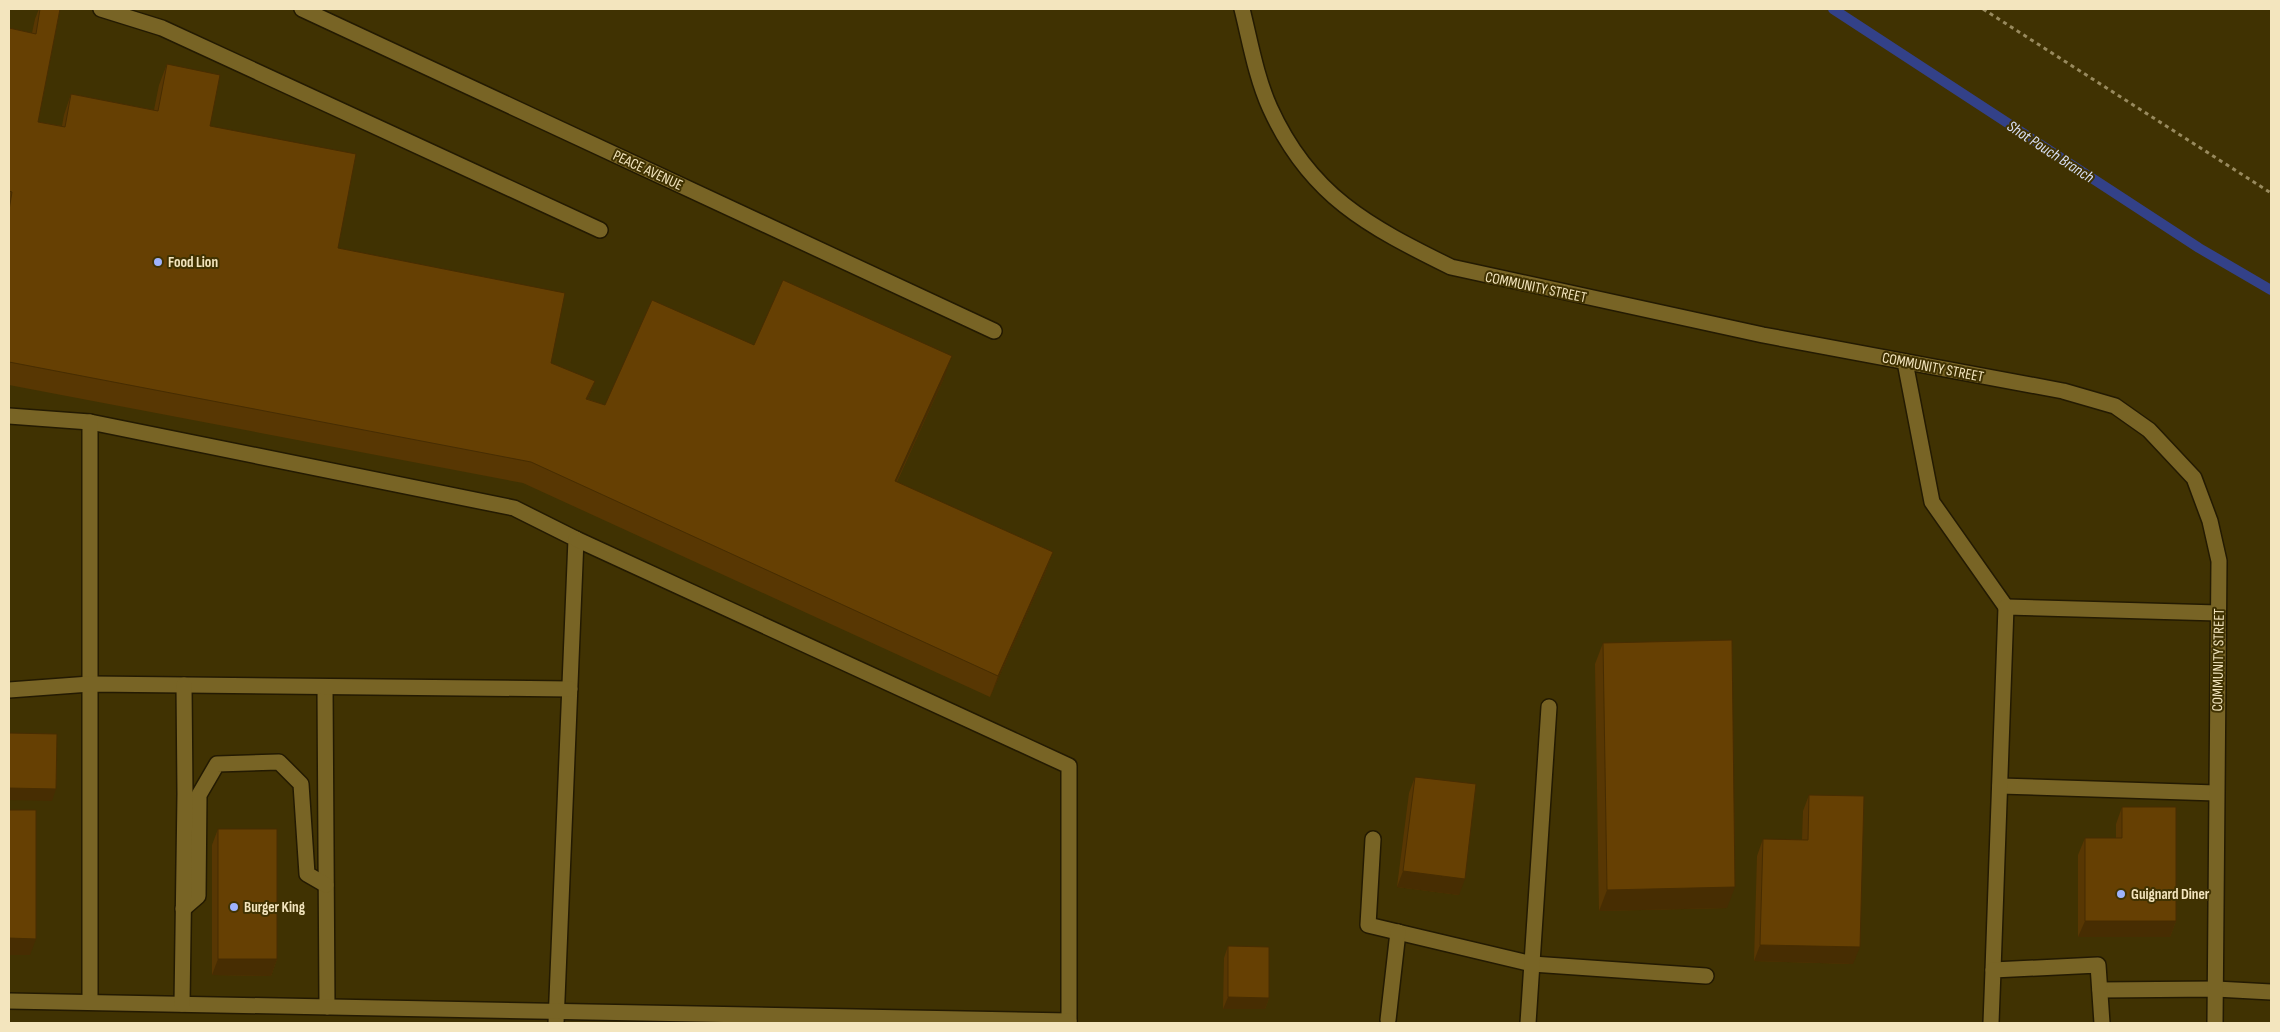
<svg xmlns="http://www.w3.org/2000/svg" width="2280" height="1032" font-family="'Sofia Sans Condensed',sans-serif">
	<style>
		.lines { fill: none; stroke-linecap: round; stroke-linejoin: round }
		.stream { stroke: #334188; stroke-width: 10 }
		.service-casing { stroke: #231a02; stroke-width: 18 }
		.minor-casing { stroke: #231a02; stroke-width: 18 }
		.path { stroke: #988a5e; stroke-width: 3; stroke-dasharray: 4 4; stroke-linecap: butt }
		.service { stroke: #786425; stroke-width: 15 }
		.minor { stroke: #786425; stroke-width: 15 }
		.wall { fill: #583703 }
		.shaded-wall { fill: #472d02 }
		.building { fill: #664003; stroke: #472d02 }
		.poi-dot { fill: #9eb3fd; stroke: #403202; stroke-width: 2 }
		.labels { text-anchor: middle; stroke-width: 4; stroke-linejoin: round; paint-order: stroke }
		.street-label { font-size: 15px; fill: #f3e5be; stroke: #403202 }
		.poi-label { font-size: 15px; font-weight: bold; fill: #f3e5be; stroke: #403202; text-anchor: start }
		.water-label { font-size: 16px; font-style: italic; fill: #d8dff4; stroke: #403202 }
	</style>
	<rect width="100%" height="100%" fill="#403202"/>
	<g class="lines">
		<!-- stream -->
		<path class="stream" d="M1833 9 2199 248 2271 290"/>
		<!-- service casing -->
		<g class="service-casing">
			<g id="service">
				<path d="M101 9 162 28 600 230"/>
				<path d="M1905 362 1932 502 2006 607"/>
				<path d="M9 416 90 422 514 508 576 539 556 1023"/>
				<path d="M90 422V1002"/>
				<path d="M576 539 1069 766V1023"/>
				<path d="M325 687 327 1007"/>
				<path d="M9 690 90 684 570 689"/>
				<path d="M2000 786 2216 793"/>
				<path d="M1373 839 1368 925 1532 964 1706 976"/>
				<path d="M183 909 198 896 199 795 217 764 279 762 301 784 307 874 326 885"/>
				<path d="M1993 970 2006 607 2218 613"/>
				<path d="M2100 990 2216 989 2271 992"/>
				<path d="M9 1001 1069 1021"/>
				<path d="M182 1004 185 794 184 685"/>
				<path d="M1388 1020 1398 932"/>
				<path d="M1528 1023 1549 707"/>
				<path d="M1991 1023 1993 970 2098 965 2102 1023"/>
			</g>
		</g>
		<!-- minor casing -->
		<g class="minor-casing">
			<g id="minor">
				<path d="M302 9 994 331"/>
				<path d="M1242 9C1250 41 1256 77 1270 108 1310 196 1368 226 1451 267L1763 335 2063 391 2115 406 2149 430 2194 478 2210 521 2219 561 2215 1023"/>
			</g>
		</g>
		<!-- path -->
		<path class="path" d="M1983 9 2271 193"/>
		<!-- service -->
		<use href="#service" class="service"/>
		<!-- minor -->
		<use href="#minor" class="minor"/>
	</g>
	<!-- wall -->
	<g class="wall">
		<path d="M39 9H60L38 122 62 126 64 115 71 94 154 110 159 85 167 64 210 126 338 248 551 363 595 381 588 399 605 405 754 345 944 378 897 482 1053 552 1045 573 990 697 523 483 9 385V28L32 33 35 19Z"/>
		<path d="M1603 643 1727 908 1599 911 1595 664Z"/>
		<path d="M1415 777 1459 895 1397 887 1409 793Z"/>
		<path d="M1809 795 1853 964 1754 961 1757 856 1763 839 1802 840 1803 811Z"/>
		<path d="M2122 807 2176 921 2170 937H2078V855L2085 838H2116V824Z"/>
		<path d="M218 829 277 959 271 976 212 975V845Z"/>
		<path d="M1228 946 1269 998 1265 1009H1223L1224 958Z"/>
	</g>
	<!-- shaded-wall -->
	<g class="shaded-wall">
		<path d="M952 356 944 378 887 502 895 481Z"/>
		<path d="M595 381 587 402 586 399Z"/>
		<path d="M1053 552 1045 573 990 697 998 676Z"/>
		<path d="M9 788 56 789 52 801 9 800Z"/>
		<path d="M1403 871 1465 879 1459 895 1397 887Z"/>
		<path d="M1735 887 1727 908 1599 911 1607 890Z"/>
		<path d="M2085 921H2176L2170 937H2078Z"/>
		<path d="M9 938 36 939 30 955H9Z"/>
		<path d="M1760 945 1860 947 1853 964 1754 961Z"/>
		<path d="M218 959H277L271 976 212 975Z"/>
		<path d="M1228 997 1269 998 1265 1009H1223Z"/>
	</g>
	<!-- building -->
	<g class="building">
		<path d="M40 9H60L38 122 65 127 71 94 158 111 167 64 220 75 210 126 356 154 338 248 565 293 551 363 595 381 586 399 605 405 652 300 754 345 783 280 952 356 895 481 1053 552 998 676 531 462 9 362V210L12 192 9 191V28L36 34Z"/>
		<path d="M1732 640 1735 887 1607 890 1603 643Z"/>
		<path d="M9 733 57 734 56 789 9 788Z"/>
		<path d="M1415 777 1476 784 1465 879 1403 871Z"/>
		<path d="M1809 795 1864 796 1860 947 1760 945 1763 839 1808 840Z"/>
		<path d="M2122 807H2176V921H2085V838H2122Z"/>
		<path d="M9 810H36V939L9 938Z"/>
		<rect x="218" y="829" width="59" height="130"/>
		<path d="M1228 946 1269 947V998L1228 997Z"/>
	</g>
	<!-- markers -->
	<g class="poi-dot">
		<circle cx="158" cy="262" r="5"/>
		<circle cx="2121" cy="894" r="5"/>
		<circle cx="234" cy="907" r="5"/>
	</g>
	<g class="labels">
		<!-- street labels -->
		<g class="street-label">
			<text transform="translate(648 170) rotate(25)" y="5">PEACE AVENUE</text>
			<text transform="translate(1536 287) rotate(12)" y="5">COMMUNITY STREET</text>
			<text transform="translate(1933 367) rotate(11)" y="5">COMMUNITY STREET</text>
			<text transform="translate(2218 660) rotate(-89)" y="5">COMMUNITY STREET</text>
		</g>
		<!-- poi labels -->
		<g class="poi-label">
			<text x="168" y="267">Food Lion</text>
			<text x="2131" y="899">Guignard Diner</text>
			<text x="244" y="912">Burger King</text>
		</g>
		<!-- water labels -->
		<g class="water-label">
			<text transform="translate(2051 151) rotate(33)" y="6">Shot Pouch Branch</text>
		</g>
	</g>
	<!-- border -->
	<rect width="2280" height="1032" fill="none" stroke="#f3e5be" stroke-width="20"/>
</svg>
